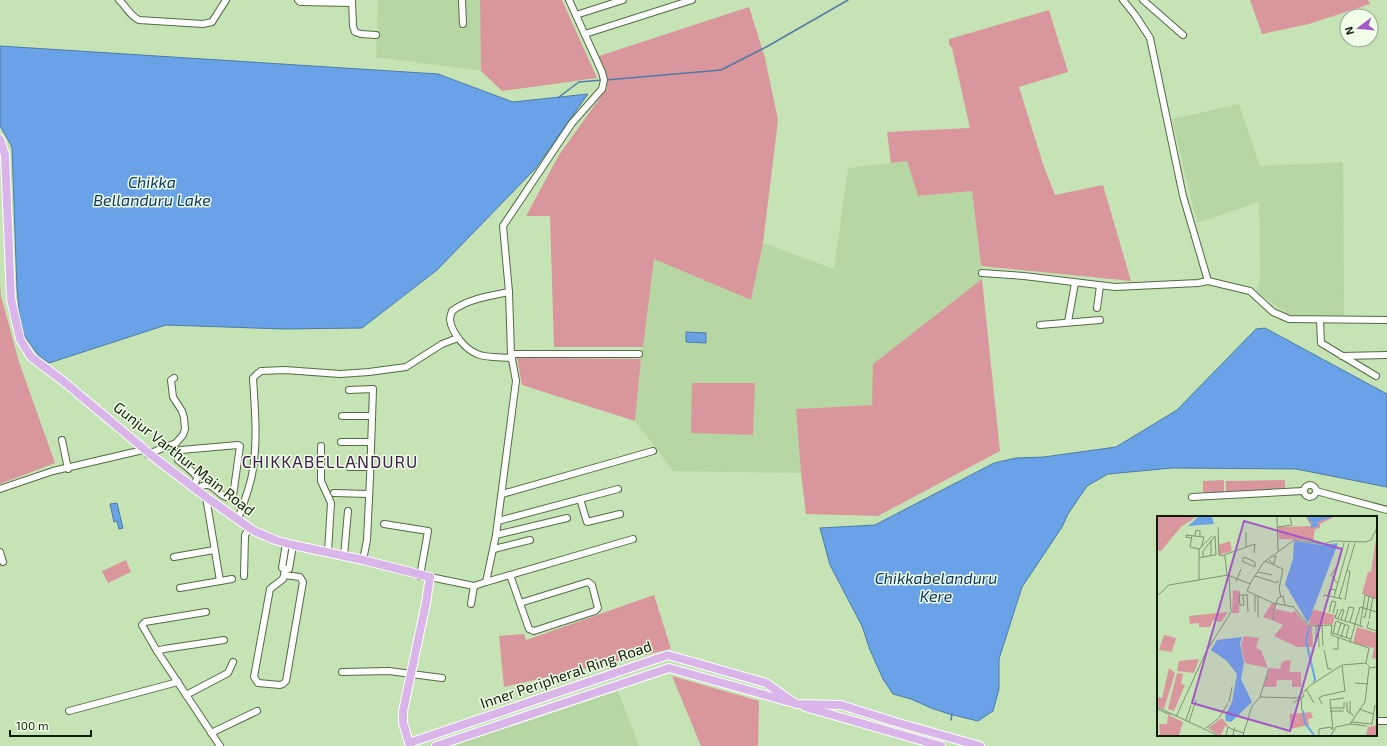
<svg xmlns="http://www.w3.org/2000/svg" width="1387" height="746" font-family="'Exo 2',sans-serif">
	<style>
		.built { fill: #b6d7a3 }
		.green { fill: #d9979d }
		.water { fill: #6aa2e7; stroke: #4f7aa5 }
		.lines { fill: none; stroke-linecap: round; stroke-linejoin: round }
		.stream { stroke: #4f7aa5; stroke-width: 1.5 }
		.minor-casing { stroke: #536c43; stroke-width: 8 }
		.major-casing { stroke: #fff; stroke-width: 10 }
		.minor { stroke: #fff; stroke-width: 6 }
		.major { stroke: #d9b5ea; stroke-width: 8 }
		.labels { text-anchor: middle; stroke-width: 3; stroke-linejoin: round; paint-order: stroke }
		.street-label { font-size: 15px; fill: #111b0b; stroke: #f0ffe7 }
		.water-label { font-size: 16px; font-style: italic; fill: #113864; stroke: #f0ffe7 }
		.quarter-label { font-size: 17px; letter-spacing: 1px; fill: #401a50; stroke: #f0ffe7 }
		.inset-river { fill: none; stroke: #6aa2e7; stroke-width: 2 }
		.inset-road { fill: none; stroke: #7e9371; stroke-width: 1 }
		.view { fill: #a557c8; fill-opacity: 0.15; stroke: #a557c8; stroke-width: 2 }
		.inset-edge { fill: none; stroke: #111b0b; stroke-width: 2 }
	</style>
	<rect width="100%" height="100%" fill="#c6e3b5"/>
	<!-- built -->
	<g class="built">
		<path d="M378 0H480L481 71 376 57Z"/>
		<path d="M1239 104 1260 166 1343 162 1344 315H1288L1256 291 1260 279 1259 202 1197 223 1172 119Z"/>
		<path d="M907 161 918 196 972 191 982 279 873 364V405L796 409 801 473 673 471 635 421 641 359 654 259 751 300 763 243 834 269 848 168Z"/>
		<path d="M618 691 639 746H453Z"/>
	</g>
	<!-- green -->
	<g class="green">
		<path d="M480 0H562L597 78 502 91 481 71Z"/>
		<path d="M1250 0H1368L1370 4 1309 24 1262 34Z"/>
		<path d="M749 7 765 58 778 120 763 243 751 300 654 259 643 347H554L550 216H526L559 155 607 88 603 65 599 56Z"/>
		<path d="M1049 10 1068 72 1019 87 1043 164 1055 195 1103 185 1131 281 981 266 972 191 918 196 907 161 891 163 887 132 970 128 952 48 949 45V39Z"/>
		<path d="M982 279 1000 451 878 516 806 514 801 473 796 409 872 405 873 364Z"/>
		<path d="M0 283 1 296 19 362 55 463 0 484Z"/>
		<path d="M517 358 641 359 635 421 522 385Z"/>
		<path d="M692 383H755L753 435 691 433Z"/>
		<path d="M1224 480V492H1203V481Z"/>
		<path d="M1285 480V492L1226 493V481Z"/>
		<path d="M126 560 131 572 108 583 102 571Z"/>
		<path d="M654 595 671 649 504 687 499 636 524 634 526 640Z"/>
		<path d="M672 676 759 701 758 746H701Z"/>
	</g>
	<!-- water -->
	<g class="water">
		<path d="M0 46 438 74 513 102 588 94 535 169 437 270 362 328 284 329 166 325 49 363 38 355 21 331 17 289 12 147 0 126Z"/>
		<path d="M1265 328 1387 394V487L1296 469 1172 468 1108 474 1087 486 1068 514 1062 527 1022 587 999 659V689L993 711 978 721 949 714 931 708 911 699 893 694 883 679 870 650 862 626 830 565 820 528 875 525 994 463 1016 458 1044 457 1116 447 1177 410 1256 329Z"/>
		<path d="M686 332 706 333V343L686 342Z"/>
		<path d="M117 503 123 528 119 529 117 521 114 522 110 504Z"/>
	</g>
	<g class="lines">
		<!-- stream -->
		<g class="stream">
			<path d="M606 80 721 70 768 46 848 0"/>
			<path d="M559 97 579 82 603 80"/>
			<path d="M951 720 952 714"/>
		</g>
		<!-- minor casing -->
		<g class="minor-casing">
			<g id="minor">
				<path d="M119 0C126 6 130 16 139 20L203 24 212 22 226 0"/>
				<path d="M298 0 300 2 352 3"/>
				<path d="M352 0 353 26 355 32 361 34 376 35"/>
				<path d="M462 0 463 24"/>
				<path d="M1123 0 1135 15 1150 38 1183 196 1208 281"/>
				<path d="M1143 0 1183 35"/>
				<path d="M576 15 623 0"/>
				<path d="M585 34 692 0"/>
				<path d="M982 273 1024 276 1115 287 1198 283 1208 281 1250 291 1273 312 1289 319 1387 320"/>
				<path d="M509 292C489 296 468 299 452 311 451 314 450 317 450 320 452 333 465 349 477 354 485 358 502 357 512 358"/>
				<path d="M1097 308 1100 286"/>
				<path d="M1320 320 1321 343 1376 376"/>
				<path d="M1068 322 1075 283"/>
				<path d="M1040 325 1100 320"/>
				<path d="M511 354H639"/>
				<path d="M1342 356 1387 355"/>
				<path d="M349 390 373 389 370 478 367 540 363 560"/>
				<path d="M342 416H372"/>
				<path d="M62 440 68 469"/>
				<path d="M341 442H371"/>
				<path d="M321 446V481L331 503 328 552"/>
				<path d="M148 454 176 443 183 435 185 429 184 418 182 411 173 397 171 380 174 378"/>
				<path d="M349 467H370"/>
				<circle cx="1310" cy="491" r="6"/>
				<path d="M192 486C194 484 197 481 197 478 196 474 182 463 178 460L179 452 181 450 238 445 240 446 233 496 231 498C216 498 213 475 196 490"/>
				<path d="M0 489 53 471 143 450"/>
				<path d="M1316 491 1387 510"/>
				<path d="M334 493 369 494"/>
				<path d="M502 494 653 451"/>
				<path d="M206 497 220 581"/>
				<path d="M1192 497 1303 491"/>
				<path d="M580 499 587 522 620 514"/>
				<path d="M238 519C243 505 249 490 252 475 258 443 255 410 253 378L257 374 261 371 285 370 340 374 369 372 406 367 442 344 458 338"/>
				<path d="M498 521 618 489"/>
				<path d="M384 524 428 531 420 576"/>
				<path d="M496 535 567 518"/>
				<path d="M494 549 530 540"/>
				<path d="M0 552 3 562"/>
				<path d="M344 556 348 511"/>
				<path d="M174 557 214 550"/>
				<path d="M285 569H289L293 545"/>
				<path d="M284 575 300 577 303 582 286 681 283 684 280 685 258 683 254 677 270 589 283 579Z"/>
				<path d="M284 575 285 569 282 568 286 543"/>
				<path d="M510 575 529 629 534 631 595 611 598 608 592 585 588 582 520 603"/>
				<path d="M244 576 245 535 250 528"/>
				<path d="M430 577 474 586 486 582 496 535 516 381 511 354 509 292 503 226 572 123 602 89 604 80 602 72 569 0"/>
				<path d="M486 582 633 539"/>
				<path d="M180 588 232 579"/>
				<path d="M471 604 474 586"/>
				<path d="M206 612 145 622 142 625 157 651 220 746"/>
				<path d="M157 651 164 649 224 640"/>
				<path d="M342 672 389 671 442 678"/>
				<path d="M186 695 228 673 233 662"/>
				<path d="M69 711 178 682"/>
				<path d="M1376 721H1387"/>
				<path d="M211 733 257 711"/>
			</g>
		</g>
		<!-- major casing -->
		<g class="major-casing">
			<g id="major">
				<path d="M0 139 5 155 11 299 20 339 31 357 63 381 156 459 206 497 254 531 275 540 293 545 363 560 430 577 426 603 403 711V723L410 746"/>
				<path d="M805 707 941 746"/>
				<path d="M409 743 668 655 766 683 796 704 841 705 895 722 980 746"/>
				<path d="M436 746 669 668 790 702"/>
			</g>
		</g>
		<!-- minor -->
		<use href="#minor" class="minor"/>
		<!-- major -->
		<use href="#major" class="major"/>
	</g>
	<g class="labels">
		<!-- street labels -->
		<g class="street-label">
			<text transform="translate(184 459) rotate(38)" y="5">Gunjur Varthur Main Road</text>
			<text transform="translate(566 675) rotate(-19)" y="5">Inner Peripheral Ring Road</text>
		</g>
		<!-- water labels -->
		<g class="water-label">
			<text x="152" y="188">Chikka<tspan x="152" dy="18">Bellanduru Lake</tspan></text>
			<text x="936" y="584">Chikkabelanduru<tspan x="936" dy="18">Kere</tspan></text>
		</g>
		<!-- quarter labels -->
		<g class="quarter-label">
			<text x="330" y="468">CHIKKABELLANDURU</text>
		</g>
	</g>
	<!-- overview -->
	<g transform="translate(1157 516)">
		<rect width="220" height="220" fill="#c6e3b5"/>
		<path d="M0 1H39L24 11 4 35 0 34ZM149 1H177L163 8V12L158 13 156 24 122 23 121 11 154 10ZM220 17V83L205 78 211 56H214ZM73 25 75 35 62 39 61 29ZM76 74 83 75 82 97H75ZM115 87 119 88 114 104 106 101ZM119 93 136 97 137 94 151 110H155L156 131H140L117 120 126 109 115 104ZM158 94 178 99 176 108 152 109 154 96ZM71 96 64 106 56 104 53 111H42V107L33 108 32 100ZM200 111 220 117V143L215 142 217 132 196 127ZM7 119 19 122 15 136 2 134ZM87 120 102 122 99 132 104 134 111 152 88 147 84 129ZM42 143 37 157 20 155 22 145ZM130 144 134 145 132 156H144V171H135V164H120L119 171H106L113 152 123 153 125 146ZM12 152 18 157 7 193 0 190V181L5 182ZM20 157 26 158 24 168 28 169 17 195 11 193ZM154 196 156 202 151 203 152 209 133 213V198ZM11 199 26 206 22 219H3L2 208H10ZM65 202 72 211 68 210 64 219H61L51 212ZM220 209V219H209L211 211Z" fill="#d9979d"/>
		<path d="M41 1H55L57 8 31 10ZM150 1H175L160 6 162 10 154 12V7L158 6 152 5ZM137 25 165 29 181 27 151 107 128 68 136 43ZM85 121 83 128 87 146 84 163 95 186 74 206 69 205 68 200 75 186 80 158 70 145 54 134 60 124Z" fill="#6aa2e7"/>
		<path class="inset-river" d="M152 111 149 125 158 163 157 166M146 195 148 207 157 219"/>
		<path class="inset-road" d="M120 1 121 35M61 11 62 39 68 40 70 59M121 11 135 9 133 1M35 19 33 31 42 33 55 20M38 19 39 14 43 15V20M34 22 29 21V19L47 21 44 32M54 25V40M89 31V16M67 39 98 28 97 37M87 41 98 46V51L85 45ZM42 42 46 41 58 39H59L58 20 46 35V41M112 44 117 48 119 40 116 41M108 45 126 53 122 73 124 81M101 56 115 59M98 60 120 67 121 64M42 64V33M79 66 84 53M180 67 174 59 181 49 187 27M93 68 90 75 116 87 137 91 152 110 175 109 174 119 212 132 209 147 213 151M90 78 91 96M86 79 87 89H83L82 79H90M171 79 173 73 179 74M0 80 12 69 71 59 93 68 106 47 137 24 166 28 176 25 208 26 214 24 220 12M166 81 168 79 185 83M177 81 192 27M182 82 198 27M188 84 193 56 190 54M119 87 121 82 126 80 128 89M181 93 178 102 198 108 193 127M98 96V79M172 96 175 85 179 86 176 97M206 101H208L212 81M101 102V80M181 102 185 93 187 94 184 104M212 103 216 81M115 104 119 87M188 105 192 91 197 92 193 106M212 105 210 112 220 115M161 108 162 131M165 108 166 130M159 109V125M203 110 208 79 220 83M206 111 198 108 203 91 220 96M175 117 194 123M176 118 179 105 192 110 189 122M180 119 184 107M184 121 188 108M176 133H181V122M167 134 171 153H175M198 167 211 168M149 173 157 187M103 181 140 182 154 169 185 149 209 147M144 182 145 195M193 185V197L197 200M72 186 75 171M190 186V195L193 197M136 187 147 180 146 178M165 188 162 182 165 180 188 175 185 150M0 191 60 219M173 192H187V186M0 193 14 199M202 193 216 198M173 195H187M19 201 49 136 74 96 72 59M29 204 34 189M32 206 39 184M194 206 215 208 218 189M193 208 210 210M49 212 62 202 71 187M176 213 173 184 187 182M69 219 71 211 77 214 78 211M76 219 77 214 87 217M86 219 95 190 103 181 112 152M162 219V213L174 211 175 214M174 219 179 211 193 208 208 186 212 152 220 151"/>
		<path class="view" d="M87 5 185 33 133 215 35 187Z"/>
		<rect width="220" height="220" class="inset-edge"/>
	</g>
	<!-- north arrow -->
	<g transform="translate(1359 28) rotate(254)"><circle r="19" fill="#f0ffe7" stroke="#97a48f"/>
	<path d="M0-3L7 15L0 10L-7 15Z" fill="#a557c8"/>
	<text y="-6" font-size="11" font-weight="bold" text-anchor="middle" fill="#111b0b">N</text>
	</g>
	<!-- scale -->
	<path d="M10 730v6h81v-6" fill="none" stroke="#111b0b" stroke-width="2"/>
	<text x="16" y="730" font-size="12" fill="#111b0b" stroke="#f0ffe7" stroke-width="3" paint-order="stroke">100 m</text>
</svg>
